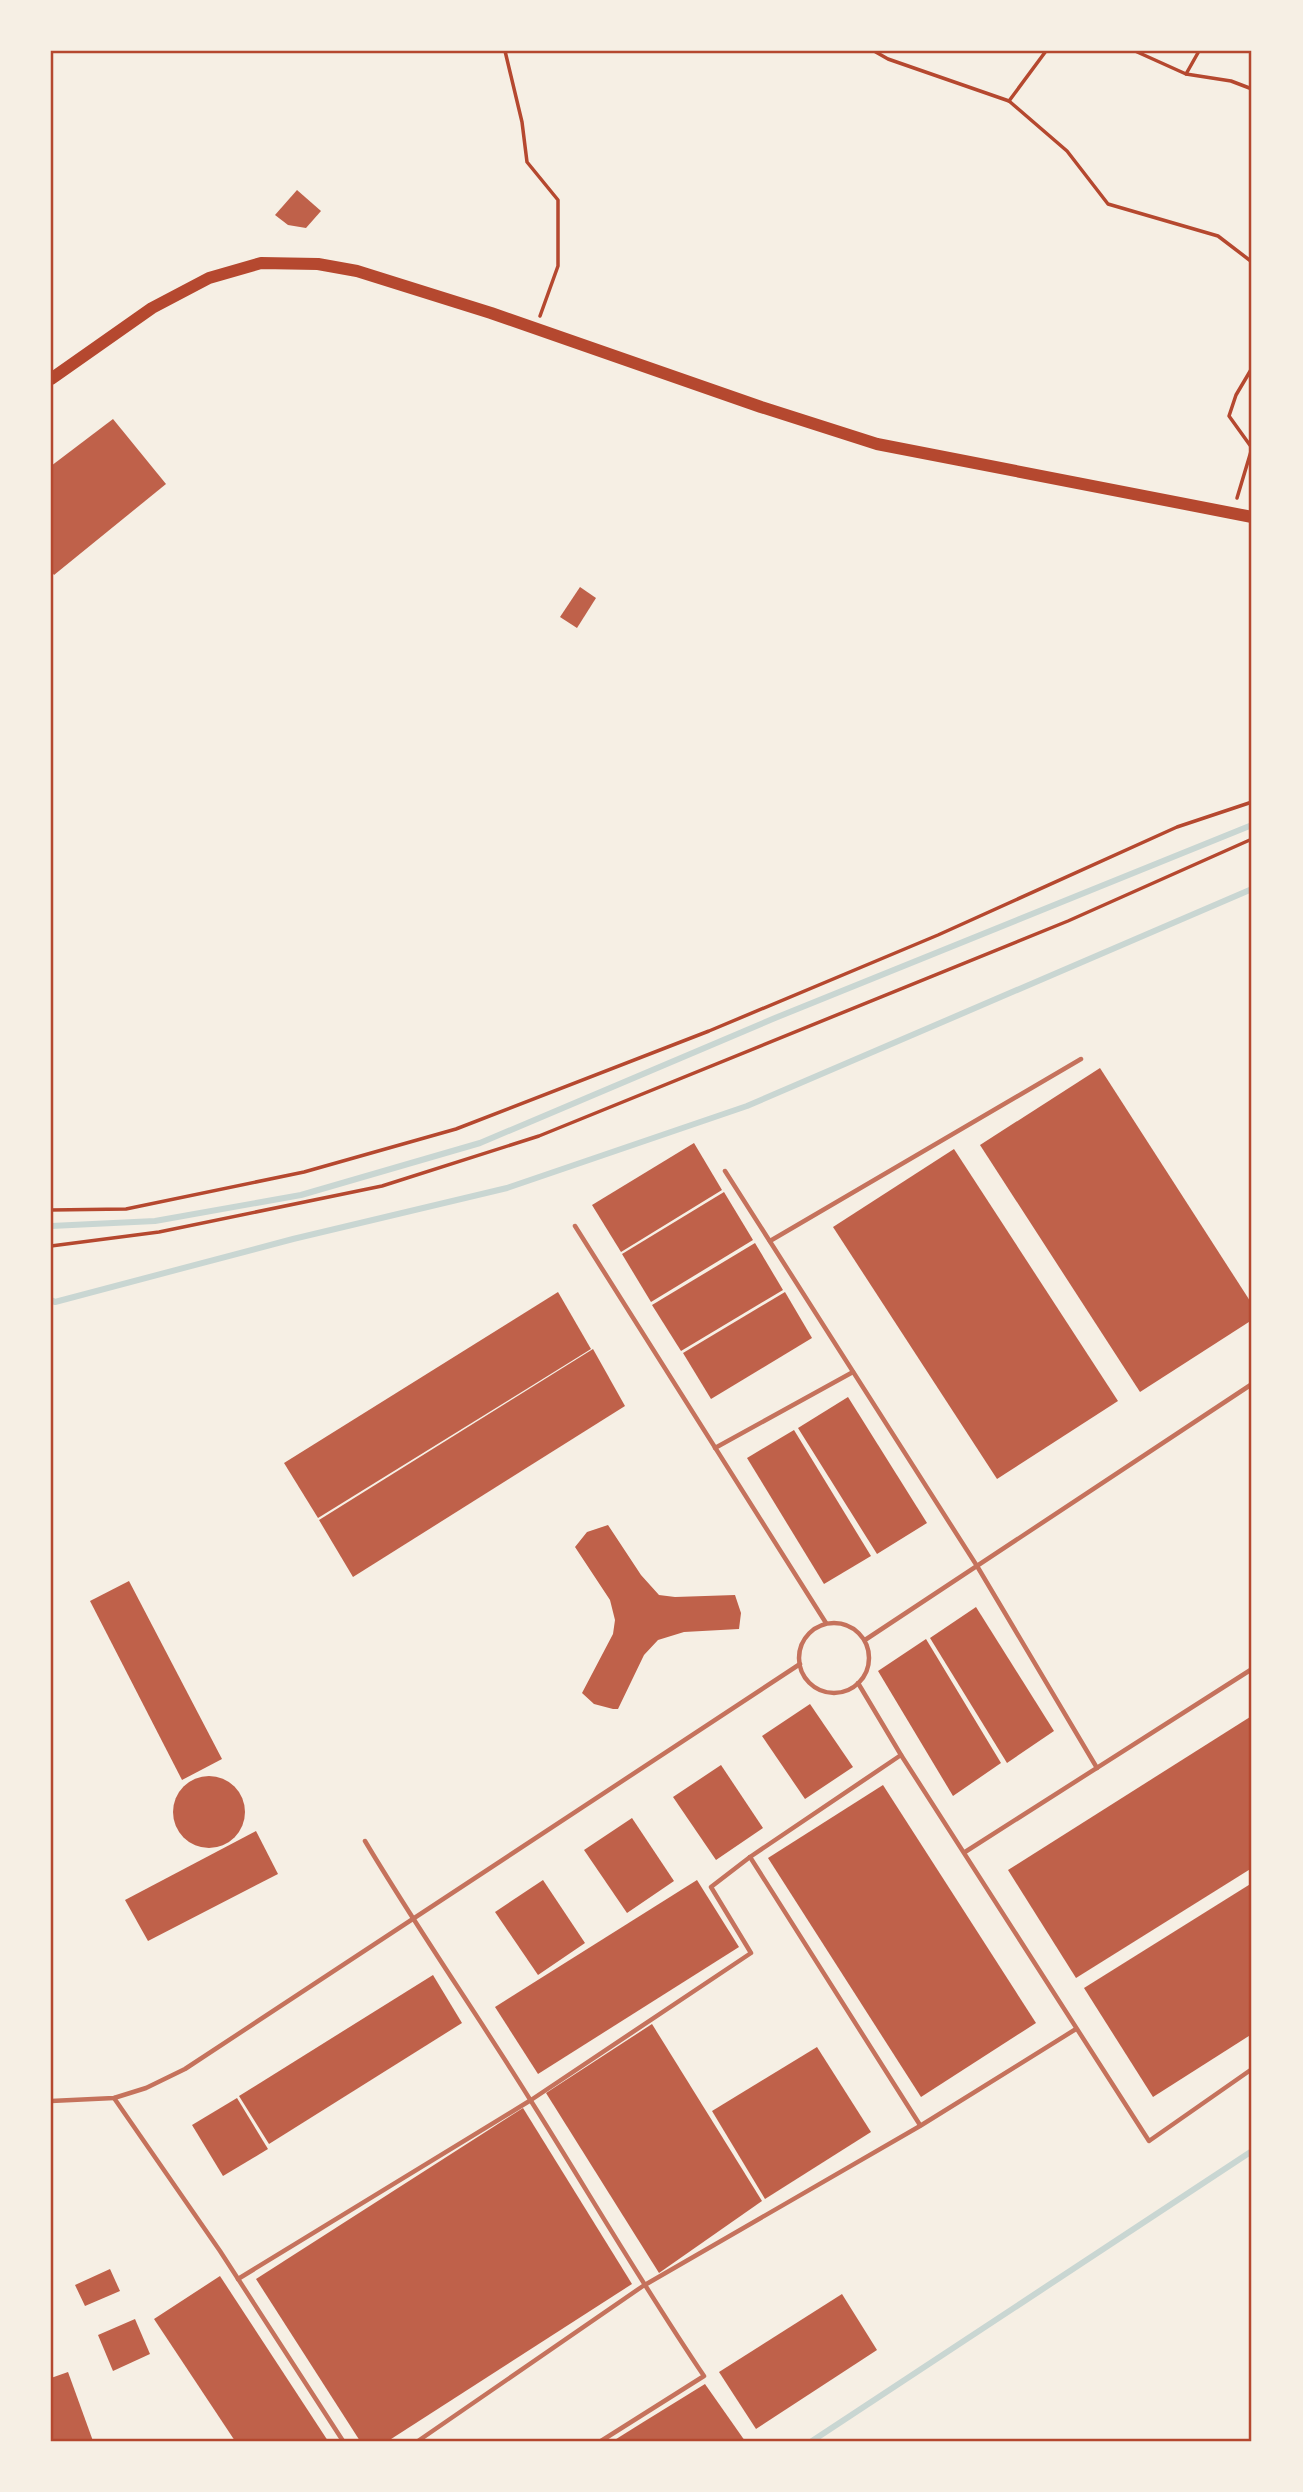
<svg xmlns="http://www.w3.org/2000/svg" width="1303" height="2492" font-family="'Alegreya Sans',sans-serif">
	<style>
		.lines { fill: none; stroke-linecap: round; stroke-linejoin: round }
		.stream { stroke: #c9d6d2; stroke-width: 6 }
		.building { fill: #bf614a }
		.path { stroke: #b5482f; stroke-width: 3.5 }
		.service { stroke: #c5725c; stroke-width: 4.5 }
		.secondary { stroke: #b5482f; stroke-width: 12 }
		.neatline { fill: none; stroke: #b5482f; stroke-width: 2.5 }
	</style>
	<rect width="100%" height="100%" fill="#f6efe4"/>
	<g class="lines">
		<!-- stream -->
		<g class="stream">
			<path d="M51 1226 155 1221 301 1195 480 1143 775 1018 1252 825"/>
			<path d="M51 1300 55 1302 293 1239 507 1188 747 1106 1252 889"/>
			<path d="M812 2441 1252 2151"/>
		</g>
	</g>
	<!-- building -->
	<g class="building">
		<path d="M297 190 321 211 306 228 288 225 275 215Z"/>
		<path d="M113 419 166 484 54 575 51 571V466Z"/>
		<path d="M580 587 596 598 577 628 560 617Z"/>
		<path d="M1100 1068 1252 1304V1320L1140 1392 980 1145Z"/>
		<path d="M694 1143 722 1190 621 1252 592 1205Z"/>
		<path d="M954 1149 1118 1401 997 1479 833 1227Z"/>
		<path d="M724 1192 753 1240 651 1302 622 1254Z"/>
		<path d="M755 1243 783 1290 681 1351 652 1305Z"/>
		<path d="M558 1292 591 1349 318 1518 284 1463Z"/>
		<path d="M785 1292 812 1338 711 1399 683 1353Z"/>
		<path d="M593 1349 625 1406 353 1577 319 1520Z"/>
		<path d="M848 1397 927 1523 877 1554 798 1428Z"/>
		<path d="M794 1430 871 1556 824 1584 747 1458Z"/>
		<path d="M608 1525 641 1575 659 1595 675 1597 735 1595 741 1613 739 1629 684 1632 658 1640 644 1655 618 1709H613L594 1704 582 1693 613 1634 615 1620 610 1600 575 1547 587 1532Z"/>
		<path d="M129 1581 222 1759 182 1780 90 1601Z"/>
		<path d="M976 1607 1054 1731 1007 1763 930 1638Z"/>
		<path d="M926 1639 1001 1763 953 1796 878 1671Z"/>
		<path d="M810 1704 853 1767 805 1799 762 1736Z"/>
		<path d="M1250 1717 1252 1868 1076 1978 1008 1870Z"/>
		<path d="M721 1765 763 1828 716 1860 673 1797Z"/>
		<circle cx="209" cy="1812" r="36"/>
		<path d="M883 1785 1036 2023 921 2097 768 1858Z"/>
		<path d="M632 1818 674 1881 627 1913 584 1850Z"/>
		<path d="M256 1831 278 1874 148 1941 125 1900Z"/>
		<path d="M543 1880 585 1943 538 1975 495 1912Z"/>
		<path d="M697 1880 739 1947 538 2074 495 2007Z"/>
		<path d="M1252 1883V2034L1153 2097 1084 1988Z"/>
		<path d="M433 1975 462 2023 269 2144 239 2096Z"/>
		<path d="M652 2024 762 2201 659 2273 546 2093Z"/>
		<path d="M817 2047 871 2132 765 2199 712 2111Z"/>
		<path d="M237 2098 268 2149 223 2176 192 2125Z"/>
		<path d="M523 2108 632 2284 388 2441H360L256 2279Z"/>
		<path d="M110 2269 120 2291 85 2306 75 2285Z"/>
		<path d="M220 2276 328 2441H235L154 2319Z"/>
		<path d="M842 2294 877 2350 756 2429 719 2372Z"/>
		<path d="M135 2319 150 2354 113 2371 98 2335Z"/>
		<path d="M68 2372 93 2441H51V2378Z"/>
		<path d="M705 2384 745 2441H613L645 2421Z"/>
	</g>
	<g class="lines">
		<!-- path -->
		<g class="path">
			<path d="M505 51 522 122 527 162 558 200V266L540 316"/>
			<path d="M874 51 888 59 1009 101 1067 151 1108 204 1218 236 1252 262"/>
			<path d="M1135 51 1186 74 1199 51"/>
			<path d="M1186 74 1231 81 1252 89"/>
			<path d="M1009 101 1046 51"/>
			<path d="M1237 498 1252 448 1229 416 1236 395 1252 368"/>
			<path d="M51 1210 126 1209 304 1172 456 1129 709 1031 938 935 1177 827 1252 802"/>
			<path d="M51 1246 159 1232 382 1186 539 1136 1068 921 1252 839"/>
		</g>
		<!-- service -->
		<g class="service">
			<path d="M725 1171 977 1566 1097 1768"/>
			<path d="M575 1226 826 1623"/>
			<path d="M770 1241 1081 1059"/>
			<path d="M715 1448 853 1372"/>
			<circle cx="834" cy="1658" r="35"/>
			<path d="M865 1640 1252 1384"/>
			<path d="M858 1683 901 1755 1149 2141 1252 2069"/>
			<path d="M365 1841C418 1930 477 2014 531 2101 589 2193 643 2286 704 2376L601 2441"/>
			<path d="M965 1852 1252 1669"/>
			<path d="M750 1857 920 2125"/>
			<path d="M114 2098 220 2251 343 2441"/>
			<path d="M51 2101 114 2098 146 2088 185 2069 800 1664"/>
			<path d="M238 2279 531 2100 751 1953 711 1887 750 1857 901 1755"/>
			<path d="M418 2441 643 2286 920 2126 1076 2029"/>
		</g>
		<!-- secondary -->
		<path class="secondary" d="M51 379 152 308 209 278 261 263 318 264 357 271 491 313 761 407 877 444 1252 517"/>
	</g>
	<!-- border -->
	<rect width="1303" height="2492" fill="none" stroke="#f6efe4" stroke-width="105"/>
	<rect x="52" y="52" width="1198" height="2388" class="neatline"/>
</svg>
